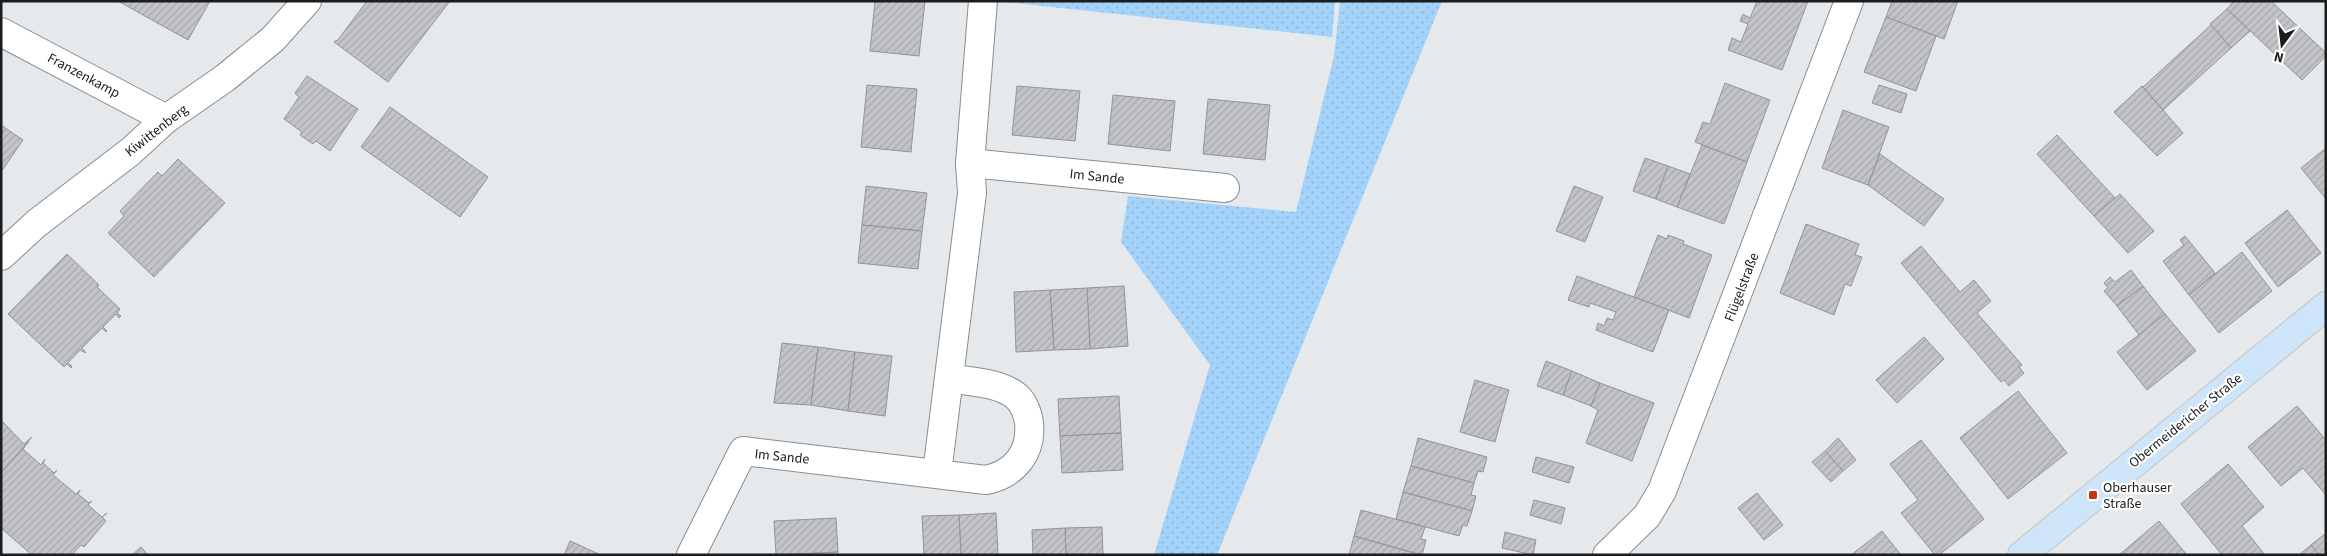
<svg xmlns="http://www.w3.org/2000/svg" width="2327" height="556" font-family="'Source Sans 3',sans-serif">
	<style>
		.grass { fill: url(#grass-dots) }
		.building { fill: url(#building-hatch); stroke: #929497 }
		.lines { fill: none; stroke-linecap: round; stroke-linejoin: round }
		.minor-casing { stroke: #8a8d90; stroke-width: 30 }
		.major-casing { stroke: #c4c4c4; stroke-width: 30 }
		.minor { stroke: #fff; stroke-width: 28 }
		.major { stroke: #cee5f9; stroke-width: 28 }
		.poi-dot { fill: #bf360f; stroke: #fff; stroke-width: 2 }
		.labels { text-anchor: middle; stroke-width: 4.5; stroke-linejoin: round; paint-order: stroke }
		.street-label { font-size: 14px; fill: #1b1c1d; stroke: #fff }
		.poi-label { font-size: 14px; fill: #1b1c1d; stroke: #fff; text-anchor: start }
	</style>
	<defs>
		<pattern id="grass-dots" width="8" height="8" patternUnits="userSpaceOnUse" patternTransform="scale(1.25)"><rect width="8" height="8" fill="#a3d2fa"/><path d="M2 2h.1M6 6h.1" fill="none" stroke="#8cb4d6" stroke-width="1.8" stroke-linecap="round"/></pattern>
		<pattern id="building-hatch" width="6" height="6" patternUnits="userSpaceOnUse" patternTransform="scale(1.25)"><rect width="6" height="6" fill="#c2c4c7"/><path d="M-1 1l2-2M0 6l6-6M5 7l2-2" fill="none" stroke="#a6a8aa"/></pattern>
	</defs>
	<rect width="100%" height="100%" fill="#e6e9ec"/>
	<!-- grass -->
	<g class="grass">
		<path d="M996 1H1335L1332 37Z"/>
		<path d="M1340 1H1442L1217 555H1154L1210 365 1121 242 1128 196 1296 212 1334 56Z"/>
	</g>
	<!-- building -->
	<g class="building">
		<path d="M118 1H210L188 40Z"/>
		<path d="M367 1H450L388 82 334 42 336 40 337 41Z"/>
		<path d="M875 1H925L919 56 870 51Z"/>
		<path d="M1757 1H1808L1782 70 1728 50 1732 38 1741 42 1748 24 1740 21 1743 14 1750 18Z"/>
		<path d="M1892 1H1958L1944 39 1886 17Z"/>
		<path d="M2234 1H2271L2326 53V56L2302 80 2227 9Z"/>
		<path d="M2227 9 2250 31 2231 48 2210 24Z"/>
		<path d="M1886 17 1936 36 1916 91 1864 72Z"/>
		<path d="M2211 25 2231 48 2163 110 2143 87Z"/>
		<path d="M307 76 358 109 330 151 316 141 313 144 300 135 302 132 284 119 299 97 295 93Z"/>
		<path d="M1725 83 1770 100 1747 162 1695 142 1703 122 1710 124Z"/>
		<path d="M867 85 917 89 911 152 861 147Z"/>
		<path d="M1879 85 1907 94 1901 113 1872 103Z"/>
		<path d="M1017 86 1080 91 1075 141 1012 135Z"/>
		<path d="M2142 86 2183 133 2157 156 2114 112Z"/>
		<path d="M1113 95 1175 101 1170 151 1108 144Z"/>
		<path d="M1208 99 1270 105 1265 160 1203 154Z"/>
		<path d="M390 107 488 177 460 217 361 147Z"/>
		<path d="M1843 110 1889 127 1868 185 1822 168Z"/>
		<path d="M1 125 23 140 1 172Z"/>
		<path d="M2057 135 2115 198 2094 216 2037 154Z"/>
		<path d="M1702 145 1747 162 1724 224 1677 207Z"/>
		<path d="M2326 148V199L2301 168Z"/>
		<path d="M1880 154 1944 199 1924 226 1868 185Z"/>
		<path d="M1645 158 1668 166 1656 199 1633 191Z"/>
		<path d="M178 159 225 203 154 277 108 233 124 216 120 211 158 172 162 176Z"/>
		<path d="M1668 166 1690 174 1677 207 1656 199Z"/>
		<path d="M866 186 927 193 922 231 862 225Z"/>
		<path d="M1574 186 1603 197 1585 242 1556 231Z"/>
		<path d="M2120 194 2154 231 2128 253 2094 216Z"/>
		<path d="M2287 210 2321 253 2278 287 2245 243Z"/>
		<path d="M1806 224 1859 244 1855 255 1862 257 1851 286 1845 284 1834 315 1780 293Z"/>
		<path d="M862 225 922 231 918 269 858 263Z"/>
		<path d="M1658 235 1667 239 1668 235 1684 241 1683 244 1712 255 1689 318 1634 297Z"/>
		<path d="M2185 236 2215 273 2189 295 2163 261 2184 245 2180 240Z"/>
		<path d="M1921 246 1960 292 1974 280 1991 301 1977 313 2022 365 2019 367 2024 373 2009 386 2004 380 2001 382 1901 263Z"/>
		<path d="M2242 252 2272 291 2219 333 2189 295Z"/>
		<path d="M67 254 99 285 97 287 120 309 117 313 121 316 119 318 116 314 103 327 107 331 106 332 102 328 82 348 86 353 80 350 68 363 72 366 71 368 67 364 64 367 8 314Z"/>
		<path d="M2131 270 2143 286 2117 306 2104 291 2108 288 2104 283 2110 277 2115 282Z"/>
		<path d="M1577 276 1669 310 1653 352 1596 330 1598 323 1604 326 1607 318 1613 320 1616 312 1590 303 1589 307 1568 300Z"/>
		<path d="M1124 286 1128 346 1090 349 1087 288Z"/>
		<path d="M2143 286 2165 314 2139 335 2117 306Z"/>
		<path d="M1087 288 1090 349 1054 350 1050 290Z"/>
		<path d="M1050 290 1054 350 1016 352 1014 292Z"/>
		<path d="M2165 314 2196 351 2147 390 2117 352Z"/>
		<path d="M1924 337 1944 359 1897 403 1876 380Z"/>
		<path d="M782 343 818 347 811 405 774 403Z"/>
		<path d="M818 347 855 352 848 411 811 405Z"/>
		<path d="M855 352 892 356 885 416 848 411Z"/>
		<path d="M1546 361 1572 371 1563 395 1537 386Z"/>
		<path d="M1572 371 1600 383 1591 406 1563 395Z"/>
		<path d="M1475 380 1509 390 1495 442 1460 432Z"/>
		<path d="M1600 383 1654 403 1632 461 1586 443 1598 410 1591 406Z"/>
		<path d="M2018 391 2067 453 2008 499 1960 438Z"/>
		<path d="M1119 396 1121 433 1060 436 1058 399Z"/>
		<path d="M2297 406 2326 440V495L2303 468 2281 486 2248 447Z"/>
		<path d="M1 420 24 444 32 437 1 473Z"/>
		<path d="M1121 433 1123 470 1062 473 1060 436Z"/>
		<path d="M1418 438 1487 457 1483 472 1478 471 1474 483 1411 466Z"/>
		<path d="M1838 438 1856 460 1843 471 1825 451Z"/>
		<path d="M1921 440 1984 519 1939 555H1935L1901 513 1918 500 1890 464Z"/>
		<path d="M29 441 23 449 41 465 45 459 43 463 54 473 57 470 53 475 76 494 80 490 78 494 89 503 92 501 88 505 102 517 107 513 102 517 106 521 84 547 81 545 72 555H32L1 528V473Z"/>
		<path d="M1825 451 1843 471 1831 482 1812 462Z"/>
		<path d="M1536 457 1574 467 1569 483 1532 472Z"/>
		<path d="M2228 464 2264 507 2242 526 2265 555H2222L2181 504Z"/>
		<path d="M1411 466 1474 483 1471 495 1476 496 1472 511 1403 492Z"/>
		<path d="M1403 492 1472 511 1467 526 1463 525 1459 536 1396 519Z"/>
		<path d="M1757 493 1783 525 1764 540 1738 508Z"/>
		<path d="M1534 500 1565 508 1561 524 1530 515Z"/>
		<path d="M1361 510 1425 527 1421 539 1426 540 1422 555 1354 536Z"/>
		<path d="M996 513 998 555H961L959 515Z"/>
		<path d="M959 515 961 555H924L922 516Z"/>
		<path d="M836 518 838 552 776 555 774 521Z"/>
		<path d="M2159 521 2187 555H2119Z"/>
		<path d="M1102 527 1103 555H1066L1065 528Z"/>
		<path d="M1065 528 1066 555H1033L1032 530Z"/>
		<path d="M1882 531 1901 555H1851Z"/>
		<path d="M1505 532 1536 540 1533 555 1502 548Z"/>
		<path d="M2325 534 2326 555H2319L2311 545Z"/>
		<path d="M1354 536 1417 554V555H1349Z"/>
		<path d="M570 541 601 555H564Z"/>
		<path d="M2311 545 2319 555H2299Z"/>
		<path d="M141 547 148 555H132Z"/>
		<path d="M838 552V555H778Z"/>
	</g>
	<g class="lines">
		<!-- minor casing -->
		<g class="minor-casing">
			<g id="minor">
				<path d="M1 32 166 119"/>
				<path d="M970 163 1225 188"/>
				<path d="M1 256 37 223 130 152 166 119 225 78 273 39 307 1"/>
				<path d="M937 473 972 193 970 163 983 1"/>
				<path d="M691 555 743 451 986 480C1015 474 1032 452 1029 423 1028 413 1023 402 1016 396 999 382 970 382 950 378"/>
				<path d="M1607 555 1647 516 1662 491 1849 1"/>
			</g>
		</g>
		<!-- major casing -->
		<g class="major-casing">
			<path id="major" d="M2022 555 2326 306"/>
		</g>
		<!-- minor -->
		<use href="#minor" class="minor"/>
		<!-- major -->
		<use href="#major" class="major"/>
	</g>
	<!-- markers -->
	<rect class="poi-dot" x="2088" y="490" width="10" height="10" rx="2.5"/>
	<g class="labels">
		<!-- street labels -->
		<g class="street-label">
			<text transform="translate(84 75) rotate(28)" y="5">Franzenkamp</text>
			<text transform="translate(156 130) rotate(-38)" y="5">Kiwittenberg</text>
			<text transform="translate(1097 176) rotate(6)" y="5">Im Sande</text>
			<text transform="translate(1741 287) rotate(-69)" y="5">Flügelstraße</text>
			<text transform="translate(2185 420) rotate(-39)" y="5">Obermeidericher Straße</text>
			<text transform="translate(782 456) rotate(6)" y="5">Im Sande</text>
		</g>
		<!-- poi labels -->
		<g class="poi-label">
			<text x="2103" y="492">Oberhauser<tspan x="2103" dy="16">Straße</tspan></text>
		</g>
	</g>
	<!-- border -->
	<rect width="2327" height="556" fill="none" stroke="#1b1c1d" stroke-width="5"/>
	<!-- north arrow -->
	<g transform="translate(2282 45) rotate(195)" stroke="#ffffff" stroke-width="4" paint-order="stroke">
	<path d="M0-4L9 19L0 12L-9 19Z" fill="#1b1c1d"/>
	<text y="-8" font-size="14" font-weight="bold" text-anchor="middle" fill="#1b1c1d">N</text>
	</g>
</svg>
